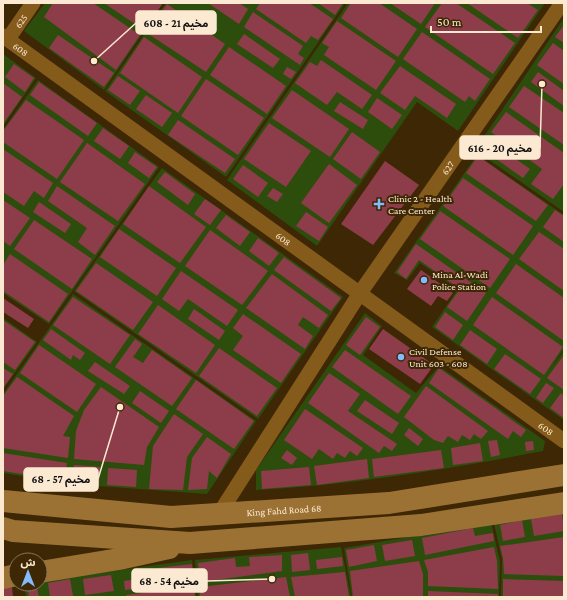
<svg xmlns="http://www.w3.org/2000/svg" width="567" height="600" font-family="'Crimson Pro','Noto Sans Arabic',serif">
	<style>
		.green { fill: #2d4d0d }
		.building { fill: #8d3d49 }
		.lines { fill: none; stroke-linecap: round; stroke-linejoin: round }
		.street { stroke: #855b1b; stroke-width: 15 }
		.primary { stroke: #9c7134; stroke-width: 22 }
		.poi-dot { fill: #85bbfb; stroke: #3d2705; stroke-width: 1.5 }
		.labels { text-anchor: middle; stroke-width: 4; stroke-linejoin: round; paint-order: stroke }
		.street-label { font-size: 10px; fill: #fce9d1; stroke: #3d2705 }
		.poi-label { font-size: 10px; fill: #fce9d1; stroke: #3d2705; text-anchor: start }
		.leader { fill: none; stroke: #fce9d1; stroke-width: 1.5 }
		.callout-dot { fill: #fce9d1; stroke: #3d2705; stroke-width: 1.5 }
		.callout { fill: #fce9d1; stroke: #fce9d1; stroke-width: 1.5 }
		.callout-label { font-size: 11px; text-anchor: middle; font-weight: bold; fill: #111 }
	</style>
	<rect width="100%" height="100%" fill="#3d2705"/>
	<!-- green -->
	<g class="green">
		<path d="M45 3H163L104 90 24 31Z"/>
		<path d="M166 3H345L226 177 105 91Z"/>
		<path d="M348 3H545L458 131 417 102 317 246 227 180Z"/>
		<path d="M564 18V212L475 150Z"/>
		<path d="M3 54 36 78 3 126Z"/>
		<path d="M38 80 159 167 49 324 3 293V130Z"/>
		<path d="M477 155 564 215V349L550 369 564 351V420L432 327 458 289 420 263 407 280 394 273Z"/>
		<path d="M162 168 343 297 258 419 74 291Z"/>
		<path d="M73 294 256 421 207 494 71 484 3 473V394Z"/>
		<path d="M365 313 382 326 363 355 416 393 439 366 545 441 543 451C448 469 353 485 256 490V470Z"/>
		<path d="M3 318 37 342 3 389Z"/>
		<path d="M564 513V597H501L502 560 494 523Z"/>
		<path d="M491 523 500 561 499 597H352L344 548Z"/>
		<path d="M341 547 351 597H198L195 560Z"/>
		<path d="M192 560 196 597H26L24 584H40V581Z"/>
	</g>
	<!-- building -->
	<g class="building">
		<path d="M53 3H93L140 35 116 70 44 17Z"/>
		<path d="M104 3H163L144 30Z"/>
		<path d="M208 3H239L248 9 239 24Z"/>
		<path d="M260 3H309L333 19 318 40 311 36 306 43 256 9Z"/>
		<path d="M318 3H343L335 15Z"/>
		<path d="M351 3H379L417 29 398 57 341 18Z"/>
		<path d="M390 3H435L421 24Z"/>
		<path d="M442 3H456L515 43 493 74 425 27Z"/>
		<path d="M467 3H527L538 10 518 38Z"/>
		<path d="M167 4 225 44 206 72 147 33Z"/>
		<path d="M253 12 303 46 298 54 304 58 300 65 244 27Z"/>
		<path d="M337 21 396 61 376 90 324 55 329 47 322 43Z"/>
		<path d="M564 25V43L555 37Z"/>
		<path d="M422 32 490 79 475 101 469 96 465 102 403 59Z"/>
		<path d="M244 34 280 59 273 68 237 44Z"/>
		<path d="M58 35 114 73 104 87 49 48Z"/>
		<path d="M144 37 202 77 178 113 120 73Z"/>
		<path d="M553 43 564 51V84L537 65Z"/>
		<path d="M229 47 286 86 267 114 210 75Z"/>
		<path d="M321 60 372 95 362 109 337 92 327 105 295 83 310 62 317 66Z"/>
		<path d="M14 64 34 78 25 92 5 77Z"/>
		<path d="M400 66 456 104 447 118 415 96 405 110 380 93Z"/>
		<path d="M287 67 296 72 291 79 283 74Z"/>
		<path d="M538 72 564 91V106L531 82Z"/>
		<path d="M118 76 140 91 130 105 108 90Z"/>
		<path d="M206 79 264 118 238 155 181 116Z"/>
		<path d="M39 82 97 123 88 136 30 95Z"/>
		<path d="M3 83 22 97 3 124Z"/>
		<path d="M524 86 564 113V145L509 107Z"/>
		<path d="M292 90 349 129 330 157 272 118Z"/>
		<path d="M146 95 172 113 162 127 136 109Z"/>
		<path d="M377 98 402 115 392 129 368 112Z"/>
		<path d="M26 100 84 140 57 179 3 142V131Z"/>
		<path d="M340 102 368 120 363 129 334 111Z"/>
		<path d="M506 112 564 153V184L553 199 531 184 542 169 491 132Z"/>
		<path d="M178 120 235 159 225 173 168 135Z"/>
		<path d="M269 123 311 151 286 187 244 159Z"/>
		<path d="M103 128 129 146 120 159 94 141Z"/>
		<path d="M352 132 380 152 361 179 333 159Z"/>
		<path d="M87 143 145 184 118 221 60 182Z"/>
		<path d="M493 143 530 169 523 178 486 152Z"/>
		<path d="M3 149 53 183 44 198 34 191 24 206 3 192Z"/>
		<path d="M135 152 157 167 149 178 128 163Z"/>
		<path d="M478 156 548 205 536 221 466 173Z"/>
		<path d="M385 161 419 185 373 245 341 224Z"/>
		<path d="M329 164 357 185 329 223 301 203Z"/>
		<path d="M243 165 268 183 258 197 233 179Z"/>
		<path d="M165 172 195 194 188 205 157 182Z"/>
		<path d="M463 178 533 226 513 255 443 206Z"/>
		<path d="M57 186 115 226 95 255 78 242 87 228 48 201Z"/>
		<path d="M149 186 206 227 180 263 123 224Z"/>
		<path d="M273 188 283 194 277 202 267 196Z"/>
		<path d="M205 199 221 210 210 225 194 214Z"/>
		<path d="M3 200 30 218 10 246 3 241Z"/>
		<path d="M39 202 71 224 65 233 33 212Z"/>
		<path d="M555 210 564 216V242L543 227Z"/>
		<path d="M440 211 510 259 490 288 420 239Z"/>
		<path d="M306 212 328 227 319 241 296 226Z"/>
		<path d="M226 215 250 232 240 246 216 228Z"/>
		<path d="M34 220 92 259 72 289 14 249Z"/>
		<path d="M119 229 176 268 157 296 100 257Z"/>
		<path d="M210 230 268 271 242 305 185 266Z"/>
		<path d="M539 232 564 249V291L519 259Z"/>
		<path d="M258 238 279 253 269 266 249 251Z"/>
		<path d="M416 244 486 293 467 321 447 307 460 289 419 260 406 279 397 272Z"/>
		<path d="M10 254 68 294 49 322 3 291V265Z"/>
		<path d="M284 257 341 298 331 311 274 270Z"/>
		<path d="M96 263 153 302 133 330 76 291Z"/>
		<path d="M516 264 564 298V341L496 293Z"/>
		<path d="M421 270 453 293 447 301 438 296 431 306 407 289Z"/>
		<path d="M181 271 238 310 227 326 188 299 179 311 162 299Z"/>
		<path d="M272 274 328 315 319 328 303 317 298 325 313 336 305 349 246 308Z"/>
		<path d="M73 297 130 335 110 364 53 325Z"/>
		<path d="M492 297 563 347 544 375 473 325Z"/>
		<path d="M3 298 34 319 28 328 3 312Z"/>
		<path d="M158 305 215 345 196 373 138 334Z"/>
		<path d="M194 309 225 331 219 340 188 319Z"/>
		<path d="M445 312 463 325 453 340 435 327Z"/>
		<path d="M243 314 301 354 281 383 233 350 243 336 233 328Z"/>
		<path d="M366 317 380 327 360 355 346 345Z"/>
		<path d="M3 320 35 342 15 370 3 362Z"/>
		<path d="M51 329 85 353 80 360 73 355 71 360 43 340Z"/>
		<path d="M383 329 434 365 420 384 369 349Z"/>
		<path d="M470 330 497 349 487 364 460 345Z"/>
		<path d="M135 339 142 344 133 357 143 363 152 350 192 378 172 406 115 367Z"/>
		<path d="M39 345 96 384 77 412 20 373Z"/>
		<path d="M219 348 277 388 257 416 199 376Z"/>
		<path d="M345 350 411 396 398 414 332 367Z"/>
		<path d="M505 354 541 379 530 394 494 369Z"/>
		<path d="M564 355V390L547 378Z"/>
		<path d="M95 362 130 386 124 394 88 371Z"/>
		<path d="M3 368 13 374 4 387 3 386Z"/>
		<path d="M439 368 526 430 521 437 513 431 508 439 429 383Z"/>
		<path d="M329 373 360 394 348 411 397 444 392 451 384 446 379 453 308 403Z"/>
		<path d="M17 377 74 416 63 436 70 437 68 458 3 448V396Z"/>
		<path d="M196 380 254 421 234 449 176 409Z"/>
		<path d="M546 383 554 388 543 403 536 398Z"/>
		<path d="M426 386 488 431 481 439 474 434 470 440 462 435 458 442 448 436 443 443 434 440 404 417Z"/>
		<path d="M101 387 159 427 147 447 144 465 74 459 76 431 84 410Z"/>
		<path d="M140 391 169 411 161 423 132 403Z"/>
		<path d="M561 393 564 396V418L550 408Z"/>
		<path d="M365 400 399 423 392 434 357 411Z"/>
		<path d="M305 409 363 448 357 456 350 451 345 458 337 453 333 459 319 449 312 459 284 440Z"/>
		<path d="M174 414 203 434 187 457 183 490 149 489 153 446Z"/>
		<path d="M409 428 423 439 418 446 404 435Z"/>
		<path d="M207 437 231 454 217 478 209 471 207 489 188 490 192 458Z"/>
		<path d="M497 440 500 455 491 457 488 441Z"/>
		<path d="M533 441 534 450 526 451 525 442Z"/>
		<path d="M480 443 483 461 453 465 451 448Z"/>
		<path d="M287 450 297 458 292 465 281 458Z"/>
		<path d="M441 450 444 468 374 477 372 459Z"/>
		<path d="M3 453 67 463 64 481 3 471Z"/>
		<path d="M367 459 369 478 317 485 314 466Z"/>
		<path d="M74 465 100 467 99 485 72 482Z"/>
		<path d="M309 467 311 485 262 489 261 471Z"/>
		<path d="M108 468 137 470 136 487 107 485Z"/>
		<path d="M562 514 564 531 534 536 531 519Z"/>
		<path d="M522 520 525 537 503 541 500 525Z"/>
		<path d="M473 528 475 536 493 533 494 541 425 555 422 538Z"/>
		<path d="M564 537V576L504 574 503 558 500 546Z"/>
		<path d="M412 540 415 556 385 561 382 545Z"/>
		<path d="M374 545 377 561 349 567 346 550Z"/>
		<path d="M494 547 497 561 498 589 428 586V572L424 560Z"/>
		<path d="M308 553 310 570 292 572 291 555Z"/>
		<path d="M282 555V571L200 582 198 563 235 558 236 567 250 566 249 557Z"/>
		<path d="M342 557 343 566 317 569 316 560Z"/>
		<path d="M419 561 423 574V597H353L350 571Z"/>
		<path d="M192 564 194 582 125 590 124 581 159 576 157 568Z"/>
		<path d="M345 572 349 597H295L291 577Z"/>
		<path d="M111 575 114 591 85 595 83 579Z"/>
		<path d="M286 577 290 597H200V587Z"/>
		<path d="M70 579 73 596 50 597 48 583Z"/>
		<path d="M503 579 564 581V597H503Z"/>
		<path d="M36 584 39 597H29L27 585Z"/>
		<path d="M12 587 13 597H3V588Z"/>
		<path d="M194 587 195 597H126V595Z"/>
		<path d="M428 591 498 594V597H428Z"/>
	</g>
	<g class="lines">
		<!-- street -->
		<g class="street">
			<path id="s1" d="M3 36 564 441"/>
			<path id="s2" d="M8 39 33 3"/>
			<path id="s3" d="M219 514 360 293 562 3"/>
		</g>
		<!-- primary -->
		<g class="primary">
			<path id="s4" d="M3 501 171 517 389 503 564 475"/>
			<path d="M3 528 13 531 190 543 421 525 564 503"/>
			<path d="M40 572 119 559 169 548"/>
			<path d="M3 578 16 575"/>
		</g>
	</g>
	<!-- markers -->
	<g class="poi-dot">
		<path d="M377 198h4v4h4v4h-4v4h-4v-4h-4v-4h4z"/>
		<circle cx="424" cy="280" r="4"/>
		<circle cx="401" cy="357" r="4"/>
	</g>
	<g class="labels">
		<!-- street labels -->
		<g class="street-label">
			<text dy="4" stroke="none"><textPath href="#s2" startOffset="22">625</textPath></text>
			<text dy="4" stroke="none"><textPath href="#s1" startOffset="22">608</textPath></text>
			<text dy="4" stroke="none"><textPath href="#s3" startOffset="415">627</textPath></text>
			<text dy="4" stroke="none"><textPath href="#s1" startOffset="346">608</textPath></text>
			<text dy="4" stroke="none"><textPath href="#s1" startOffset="670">608</textPath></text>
			<text dy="4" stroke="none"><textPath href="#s4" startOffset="282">King Fahd Road 68</textPath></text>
		</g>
		<!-- poi labels -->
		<g class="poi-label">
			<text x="388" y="202">Clinic 2 - Health<tspan x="388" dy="12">Care Center</tspan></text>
			<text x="432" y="278">Mina Al-Wadi<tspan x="432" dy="12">Police Station</tspan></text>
			<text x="409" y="355">Civil Defense<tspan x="409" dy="12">Unit 603 - 608</tspan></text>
		</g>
	</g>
	<!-- callouts -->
	<path class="leader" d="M94 61L136 23M542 84L540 148M120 407L98 479M272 579L207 581"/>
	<g class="callout-dot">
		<circle cx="94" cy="61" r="4"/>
		<circle cx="542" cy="84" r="4"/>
		<circle cx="120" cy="407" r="4"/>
		<circle cx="272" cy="579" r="4"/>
	</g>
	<g class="callout">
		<rect x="136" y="11" width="80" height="23" rx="4"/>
		<rect x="460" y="136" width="80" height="23" rx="4"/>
		<rect x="24" y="468" width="74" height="23" rx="4"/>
		<rect x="132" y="569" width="75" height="23" rx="4"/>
	</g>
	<g class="callout-label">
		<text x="176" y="27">مخيم 21 - 608</text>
		<text x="500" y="152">مخيم 20 - 616</text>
		<text x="61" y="483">مخيم 57 - 68</text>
		<text x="169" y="585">مخيم 54 - 68</text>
	</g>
	<!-- border -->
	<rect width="567" height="600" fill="none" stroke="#fce9d1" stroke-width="8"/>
	<!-- north arrow -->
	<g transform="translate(28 572)"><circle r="19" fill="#3d2705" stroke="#897557"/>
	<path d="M0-3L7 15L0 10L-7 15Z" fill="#85bbfb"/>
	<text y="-6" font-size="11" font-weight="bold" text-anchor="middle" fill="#fce9d1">ش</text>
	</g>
	<!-- scale -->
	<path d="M431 26v6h110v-6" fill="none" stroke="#fce9d1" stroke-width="2"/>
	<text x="437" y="26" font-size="12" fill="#fce9d1" stroke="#3d2705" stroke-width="3" paint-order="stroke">50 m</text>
</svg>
